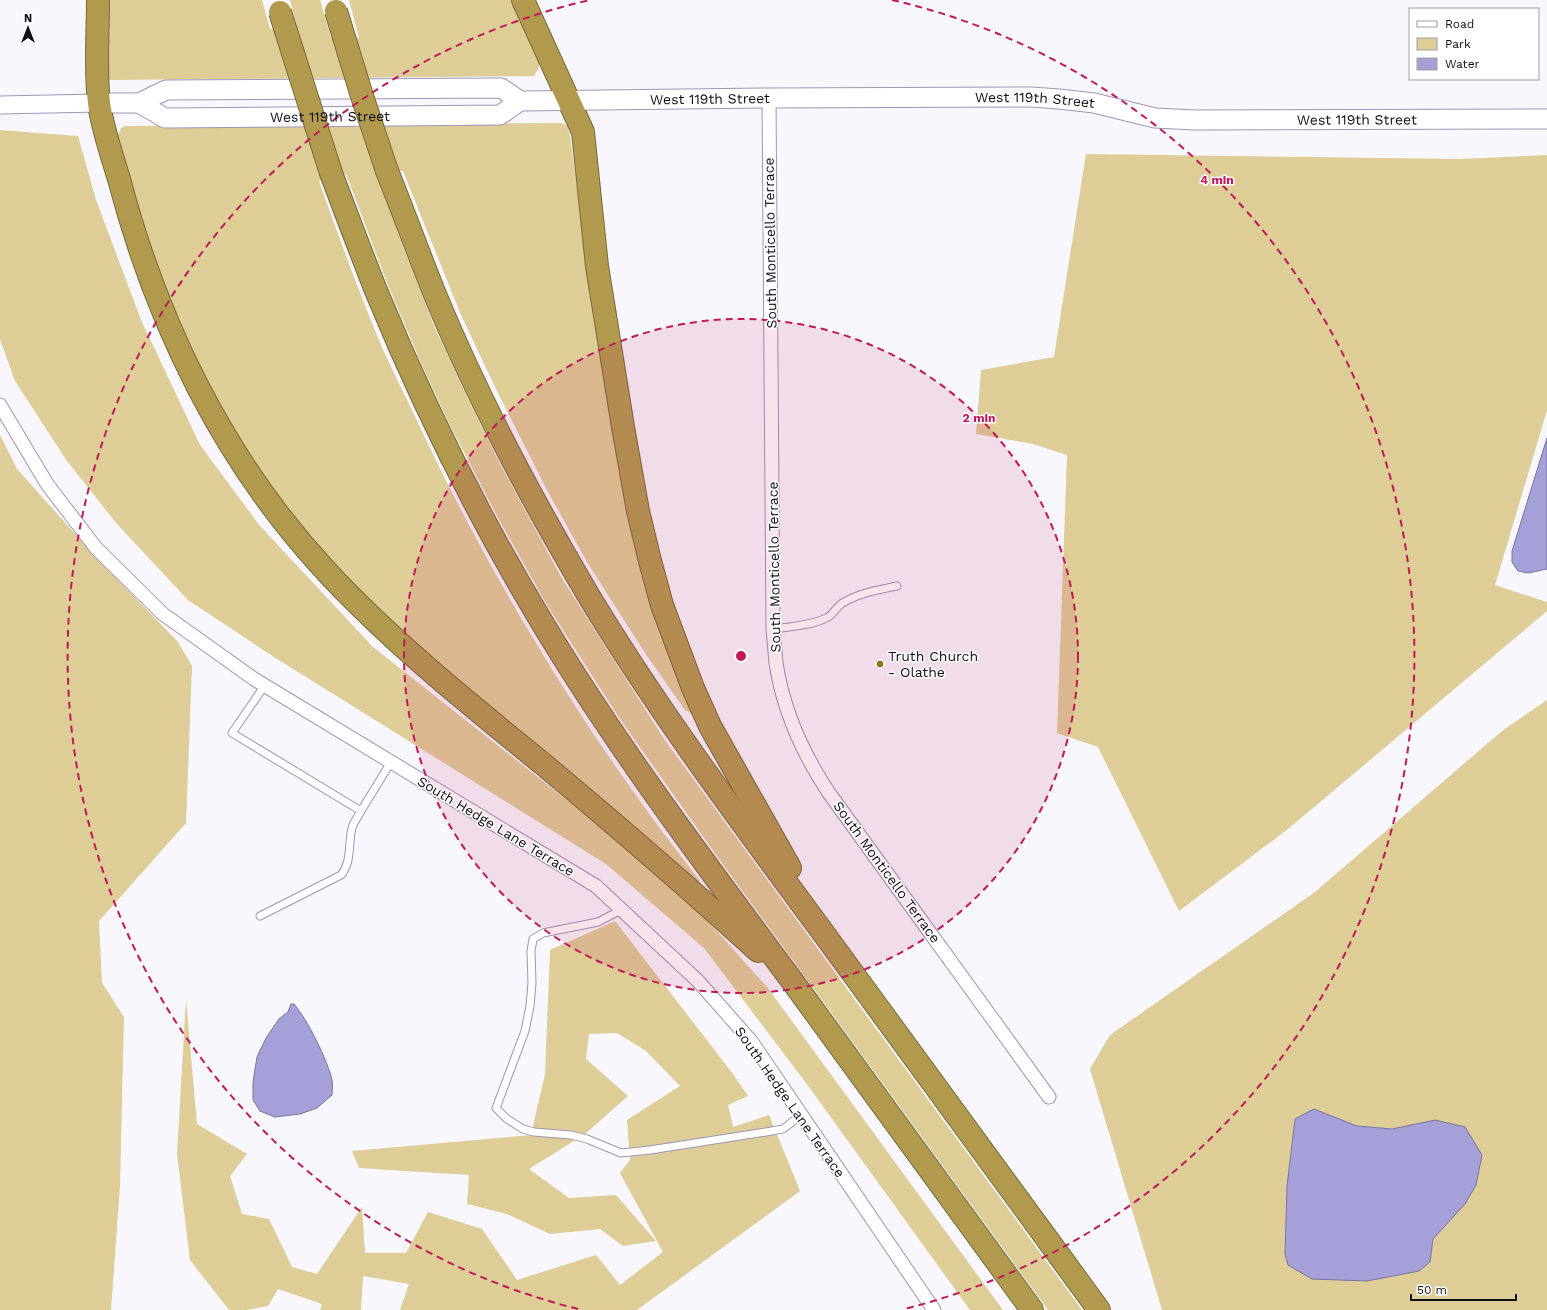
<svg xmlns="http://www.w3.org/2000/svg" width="1547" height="1310" font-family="'Work Sans',sans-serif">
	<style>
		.green { fill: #decd97; fill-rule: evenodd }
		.water { fill: #a5a0d7; stroke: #78749e }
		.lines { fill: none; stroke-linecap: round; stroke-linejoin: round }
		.service-casing { stroke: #9a98b6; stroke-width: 9 }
		.minor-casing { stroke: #9a98b6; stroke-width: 15 }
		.tertiary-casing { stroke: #9a98b6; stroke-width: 19 }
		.secondary-casing { stroke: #9a98b6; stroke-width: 21 }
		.motorway-casing { stroke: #78693b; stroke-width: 24 }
		.service { stroke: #fff; stroke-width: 7 }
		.minor { stroke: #fff; stroke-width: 13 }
		.tertiary { stroke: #fff; stroke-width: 17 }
		.secondary { stroke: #fff; stroke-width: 19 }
		.motorway { stroke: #b19a4e; stroke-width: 22 }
		.motorway-bridge-casing { stroke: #78693b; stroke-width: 24; stroke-linecap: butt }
		.motorway-bridge { stroke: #b19a4e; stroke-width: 22 }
		.ring { fill: none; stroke: #c2185b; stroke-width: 2; stroke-dasharray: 7 5 }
		.poi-dot { fill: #897011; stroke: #fff; stroke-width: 1.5 }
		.labels { text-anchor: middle; stroke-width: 3; stroke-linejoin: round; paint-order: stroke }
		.street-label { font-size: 14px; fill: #0f0e18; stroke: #fff }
		.poi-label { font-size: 14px; fill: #0f0e18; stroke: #fff; text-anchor: start }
		.centre { fill: #c2185b; stroke: #fff; stroke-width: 2 }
		.ring-label { font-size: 12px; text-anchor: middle; font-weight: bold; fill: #c2185b; stroke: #fff; stroke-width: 3; stroke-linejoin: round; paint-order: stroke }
	</style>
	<rect width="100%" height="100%" fill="#f7f7fd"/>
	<!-- green -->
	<g class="green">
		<path d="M108 0H262L270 29 297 26 290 0H320L331 38H359L349 0H514L539 57V67L534 76 112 80 109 79 107 73Z"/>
		<path d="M562 123 567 126 570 136 584 241 698 717 685 710 645 653 587 562 547 490 495 387 461 315 403 171 377 173 403 246 434 326 466 395 499 462 561 577 664 739 1082 1310H1048L714 852 618 716 547 605 496 514 448 421 422 365 388 285 346 174 319 181C339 238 360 295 383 350 395 376 408 401 420 427 496 588 590 741 700 881L696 883 367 603 273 493 215 400 169 304 118 149V136L121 128 125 126Z"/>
		<path d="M0 130 78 136 96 200 141 320 200 445 260 526 373 647 596 823 689 900 767 987 1003 1310H970L809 1087 704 948 606 864 274 657 188 600 117 524 67 461 15 381 0 339Z"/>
		<path d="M1086 154 1461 159 1547 155V410L1495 585 1547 602V611L1288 829 1179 911 1098 747 1057 733 1067 455 1033 444 976 434 981 370 1054 357Z"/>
		<path d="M0 435 17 469 94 555 178 642 192 666 186 823 99 921 102 983 124 1017 120 1186 111 1310H0Z"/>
		<path d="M1547 700V1310H1162L1090 1069 1110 1035 1315 892 1502 731ZM1314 1109 1357 1126 1392 1129 1435 1120 1465 1204 1433 1239 1430 1262 1419 1271 1367 1281 1285 1254 1287 1186 1295 1119Z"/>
		<path d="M615 921 733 1074 748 1096 728 1105 733 1127 769 1115 800 1191 637 1310H400L409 1284 363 1276 361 1310H320L322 1304 278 1289 268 1306 246 1310H229L190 1260 177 1154 186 999 197 1124 247 1154 230 1176 242 1214 269 1219 292 1267 317 1274 362 1207 365 1253H406L428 1212 482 1229 517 1280 596 1255 620 1285 663 1252 620 1173 630 1160 627 1120 680 1086 646 1051 617 1033 589 1034 586 1059 628 1096 585 1134 529 1169 569 1198 616 1195 656 1241 623 1246 600 1229 550 1234 507 1214 467 1204 469 1175 359 1168 352 1151 531 1135 545 1074 550 950Z"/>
	</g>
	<!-- water -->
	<g class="water">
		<path d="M1547 438V569L1528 573 1518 571 1512 562V551Z"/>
		<path d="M291 1004H294C307 1019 328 1061 332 1080 333 1084 332 1090 332 1095L317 1108 300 1114 275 1117 260 1111 253 1100V1082L257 1057 266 1038 279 1019 288 1012Z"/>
		<path d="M1314 1109 1357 1126 1392 1129 1435 1120 1465 1127 1482 1155 1476 1185 1465 1204 1433 1239 1430 1262 1419 1271 1367 1281 1312 1279 1288 1265 1285 1254 1287 1186 1295 1119Z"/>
	</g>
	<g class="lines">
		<!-- service casing -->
		<g class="service-casing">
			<g id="service">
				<path d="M773 629C788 627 815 625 828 617 833 614 836 608 841 604 858 593 878 590 897 586"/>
				<path d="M265 685 232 733 361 811 391 762"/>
				<path d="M621 910 598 922 543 933 533 939 531 951 532 983 530 1006 525 1031 496 1108 507 1119 523 1129 534 1132 571 1135 587 1139 621 1153 650 1150 766 1132 783 1129 801 1115"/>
				<path d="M260 916 341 875C352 862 348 844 352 828 353 823 358 817 361 811"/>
			</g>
		</g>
		<!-- minor casing -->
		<g class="minor-casing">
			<g id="minor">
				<path d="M769 98 773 629C774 640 775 651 776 663 783 709 803 754 829 793L1049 1097"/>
				<path d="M0 405 47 484 96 548 163 614 254 679 596 886 698 981 751 1041 934 1310"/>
			</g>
		</g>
		<!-- tertiary casing -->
		<g class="tertiary-casing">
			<path id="tertiary" d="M0 105 99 103"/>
		</g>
		<!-- secondary casing -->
		<g class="secondary-casing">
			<g id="secondary">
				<path id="s1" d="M99 103H139L166 90 501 88 520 101 769 98 1031 97 1059 99 1094 103 1155 118 1195 120 1547 119"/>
				<path id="s2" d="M139 103 165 118 500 115 520 101"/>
			</g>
		</g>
		<!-- motorway casing -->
		<g class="motorway-casing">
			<g id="motorway">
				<path d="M98 0C98 32 95 71 99 103 102 127 112 156 119 179 157 324 224 461 326 571 392 642 468 703 543 764 616 825 688 887 758 951"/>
				<path d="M523 0 583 132 597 266 623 427 638 511 650 561 662 605 693 688 710 726 790 868"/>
				<path d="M387 171C404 213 419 255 436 297 478 399 531 498 587 593 659 713 744 825 827 938 918 1061 1008 1186 1099 1310"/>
				<path d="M331 173C346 213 361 253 377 293 424 407 479 518 543 624 617 747 704 862 790 978 871 1088 951 1199 1032 1310"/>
			</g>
		</g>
		<!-- service -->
		<use href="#service" class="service"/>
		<!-- minor -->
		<use href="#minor" class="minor"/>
		<!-- tertiary -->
		<use href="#tertiary" class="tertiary"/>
		<!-- secondary -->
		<use href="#secondary" class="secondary"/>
		<!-- motorway -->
		<use href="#motorway" class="motorway"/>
		<!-- motorway-bridge casing -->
		<g class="motorway-bridge-casing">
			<g id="motorway-bridge">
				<path d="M336 11 362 96 387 171"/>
				<path d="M280 12 331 173"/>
			</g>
		</g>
		<!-- motorway-bridge -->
		<use href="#motorway-bridge" class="motorway-bridge"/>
	</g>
	<!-- distance rings -->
	<circle cx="741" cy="656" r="337" fill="#c2185b" fill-opacity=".12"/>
	<g class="ring">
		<circle cx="741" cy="656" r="337"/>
		<path d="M578 1309A673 673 0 0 1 590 0M892 0A673 673 0 0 1 904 1309"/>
	</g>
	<!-- markers -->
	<circle class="poi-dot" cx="880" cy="664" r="4"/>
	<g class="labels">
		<!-- street labels -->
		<g class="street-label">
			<text dy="5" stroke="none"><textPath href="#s1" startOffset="618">West 119th Street</textPath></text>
			<text dy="5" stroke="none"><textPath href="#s1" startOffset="943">West 119th Street</textPath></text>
			<text dy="5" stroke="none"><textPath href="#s2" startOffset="195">West 119th Street</textPath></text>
			<text dy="5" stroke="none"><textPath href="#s1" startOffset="1267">West 119th Street</textPath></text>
			<text transform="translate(770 243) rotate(-91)" y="5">South Monticello Terrace</text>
			<text transform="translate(774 567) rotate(-91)" y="5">South Monticello Terrace</text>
			<text transform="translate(496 826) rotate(31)" y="5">South Hedge Lane Terrace</text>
			<text transform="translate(887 872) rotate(54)" y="5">South Monticello Terrace</text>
			<text transform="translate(790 1102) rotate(55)" y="5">South Hedge Lane Terrace</text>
		</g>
		<!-- poi labels -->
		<g class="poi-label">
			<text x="888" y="661">Truth Church<tspan x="888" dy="16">- Olathe</tspan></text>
		</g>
	</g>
	<circle cx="741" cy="656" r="6" class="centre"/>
	<g class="ring-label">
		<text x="1217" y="184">4 min</text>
		<text x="979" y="422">2 min</text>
	</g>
	<!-- legend -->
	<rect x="1409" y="8" width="130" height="72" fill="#ffffff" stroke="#9f9fa3"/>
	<rect x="1417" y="21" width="20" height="6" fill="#ffffff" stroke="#9f9fa3"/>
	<text x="1445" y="28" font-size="12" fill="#0f0e18">Road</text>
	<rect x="1417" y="38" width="20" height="12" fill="#decd97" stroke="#9f9fa3"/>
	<text x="1445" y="48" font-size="12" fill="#0f0e18">Park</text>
	<rect x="1417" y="58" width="20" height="12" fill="#a5a0d7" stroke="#9f9fa3"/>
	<text x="1445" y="68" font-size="12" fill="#0f0e18">Water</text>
	<!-- north arrow -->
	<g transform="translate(28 28)" stroke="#ffffff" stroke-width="3" paint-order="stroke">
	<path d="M0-3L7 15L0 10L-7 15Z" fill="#0f0e18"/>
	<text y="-6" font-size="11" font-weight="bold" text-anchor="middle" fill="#0f0e18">N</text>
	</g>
	<!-- scale -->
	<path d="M1411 1294v6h105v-6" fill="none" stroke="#0f0e18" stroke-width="2"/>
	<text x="1417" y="1294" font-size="12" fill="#0f0e18" stroke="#ffffff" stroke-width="3" paint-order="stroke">50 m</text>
</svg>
